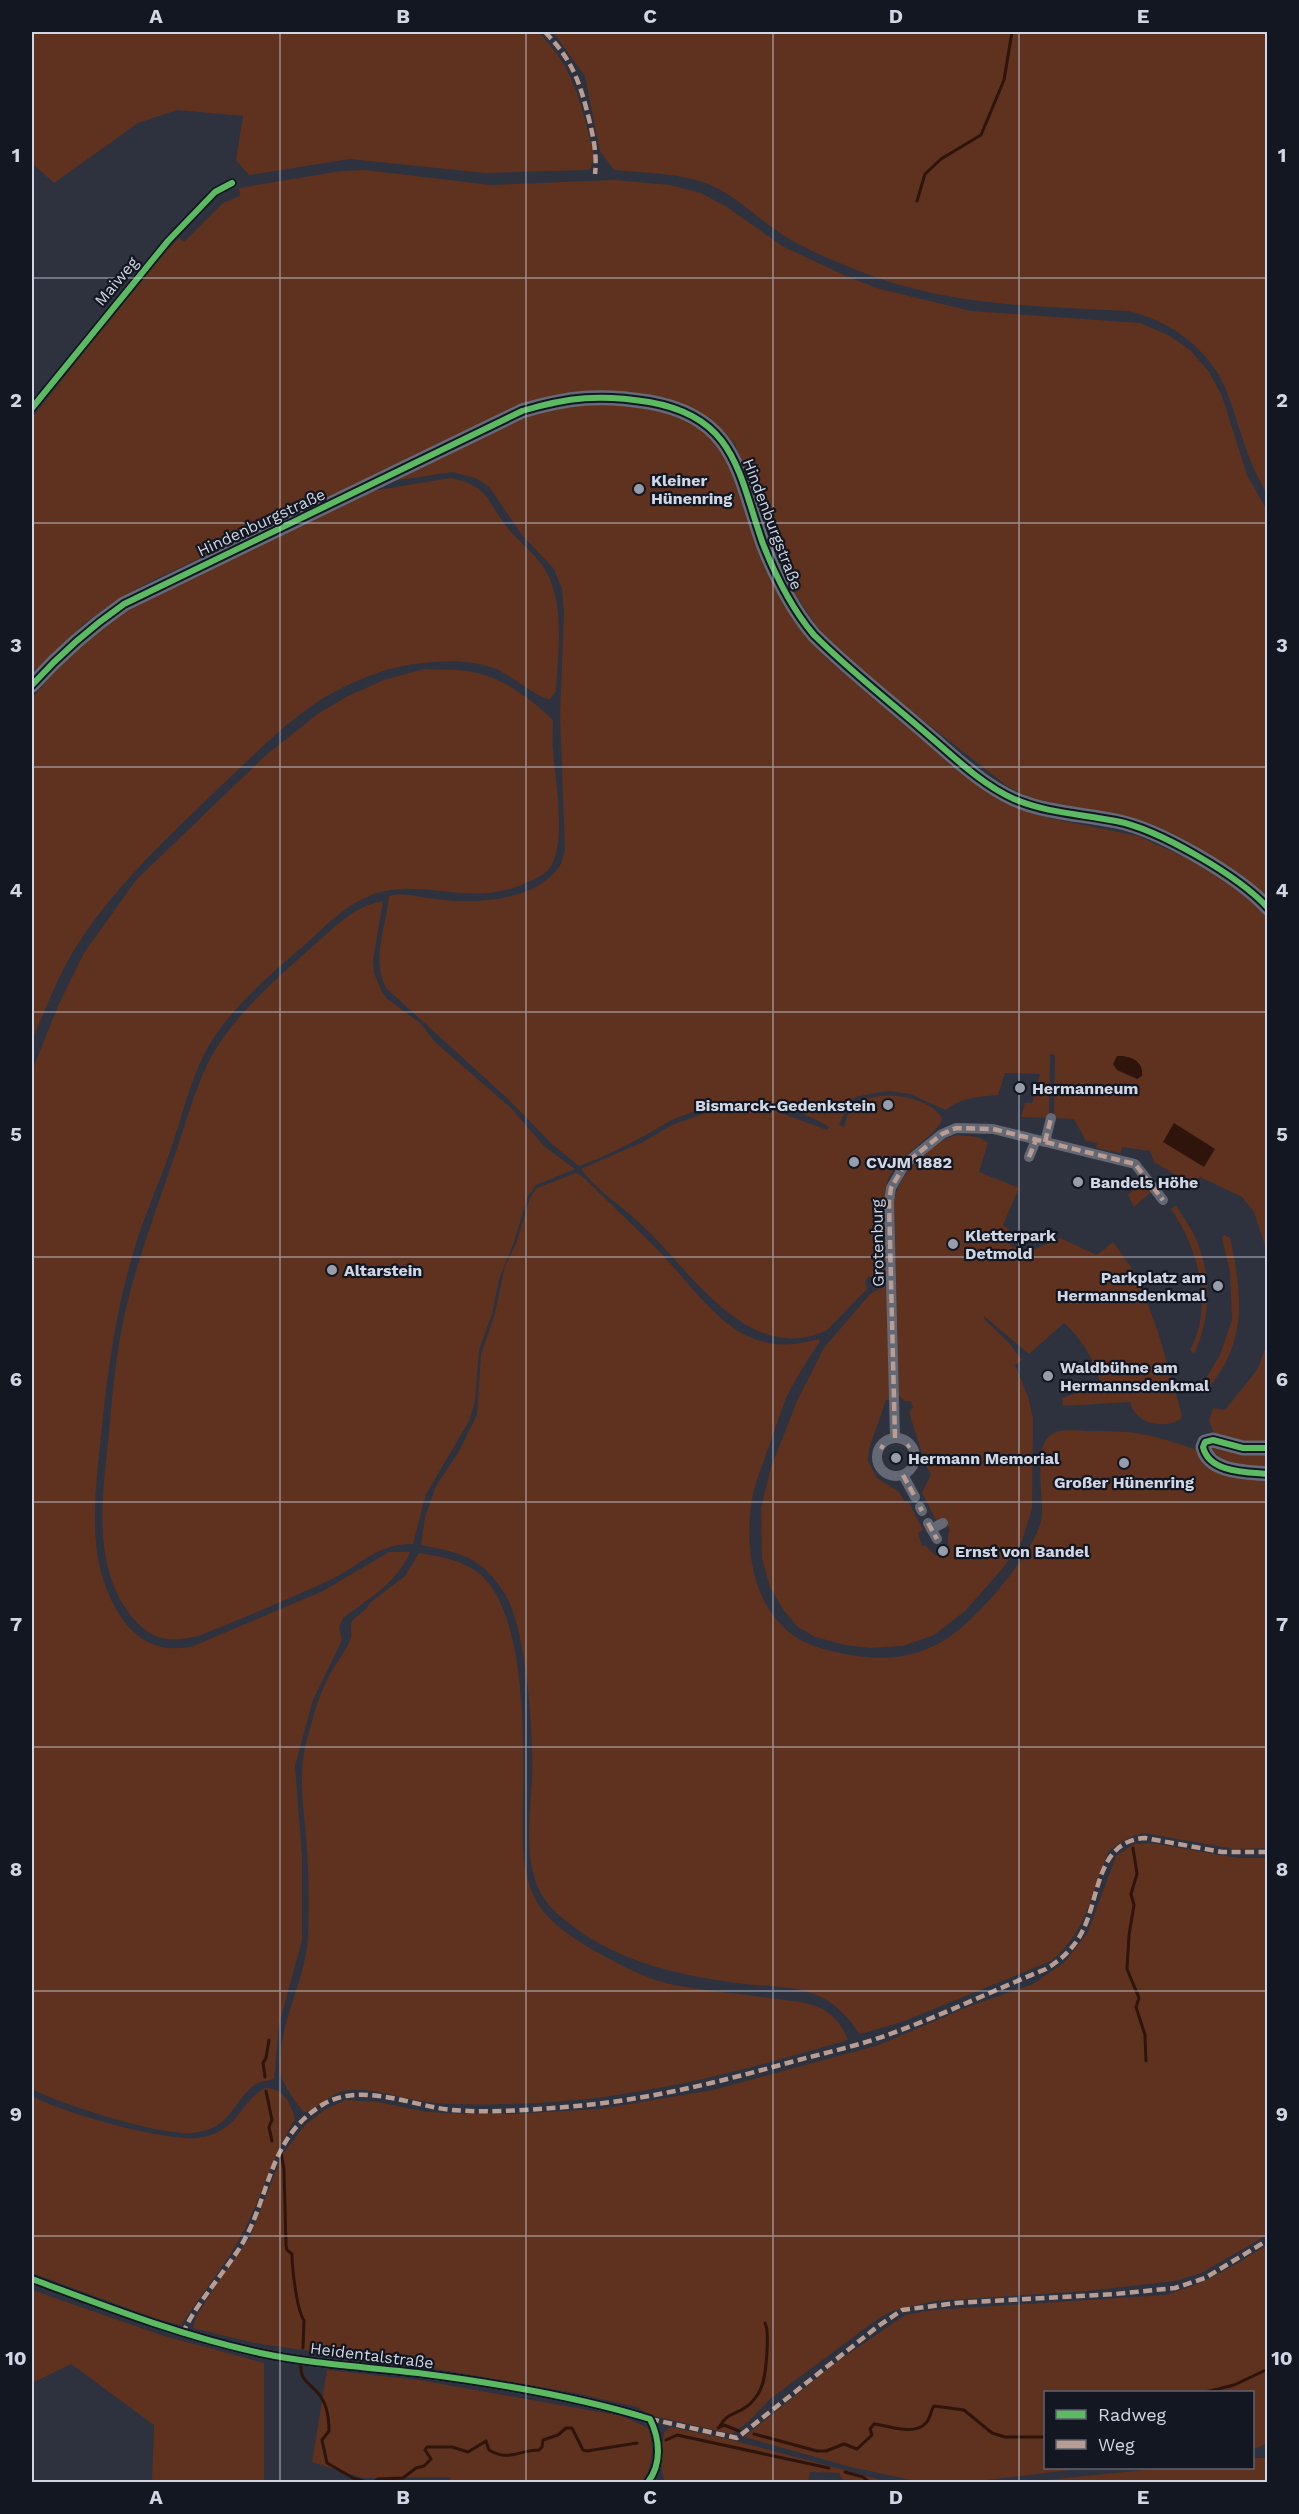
<svg xmlns="http://www.w3.org/2000/svg" width="1299" height="2514" font-family="'Work Sans',sans-serif">
	<style>
		.green { fill: #5f321f }
		.water { fill: #2e140b }
		.lines { fill: none; stroke-linecap: round; stroke-linejoin: round }
		.stream { stroke: #2e140b; stroke-width: 3 }
		.street { stroke: #636874; stroke-width: 10 }
		.secondary { stroke: #646a79; stroke-width: 15 }
		.quiet { stroke: #b99d93; stroke-width: 4.5; stroke-dasharray: 9 4.5; stroke-linecap: butt }
		.cycleway-casing { stroke: #131721; stroke-width: 10 }
		.cycleway { stroke: #5cba63; stroke-width: 6 }
		.grid { fill: none; stroke: #d0d6e4; stroke-width: 1.5; stroke-opacity: 0.55 }
		.poi-dot { fill: #979daa; stroke: #131721; stroke-width: 2 }
		.labels { text-anchor: middle; stroke-width: 4.5; stroke-linejoin: round; paint-order: stroke }
		.street-label { font-size: 16px; fill: #d0d6e4; stroke: #131721 }
		.poi-label { font-size: 16px; font-weight: bold; fill: #d0d6e4; stroke: #131721; text-anchor: start }
		.neatline { fill: none; stroke: #d0d6e4; stroke-width: 2 }
		.grid-label { font-size: 20px; text-anchor: middle; font-weight: bold; fill: #d0d6e4 }
	</style>
	<rect width="100%" height="100%" fill="#2d323e"/>
	<!-- green -->
	<g class="green">
		<path d="M32 32H538C576 69 581 106 594 155L591 168 587 170 485 173 350 159 249 175 236 160 243 116 177 110 138 123 54 183 32 163Z"/>
		<path d="M553 32H1267V494C1257 477 1249 459 1243 440 1236 420 1231 398 1221 379 1202 344 1167 320 1128 311 1043 307 957 306 875 277 844 265 808 252 780 233 757 218 734 194 708 184 679 173 645 173 614 170L600 151 585 76Z"/>
		<path d="M365 170 491 185 614 180 670 185 701 193 727 207 782 246 848 277 880 289 971 311 1140 323 1168 335 1190 350 1209 372 1222 396 1247 475 1267 510V897L1235 872 1057 804 1028 797 1007 786 901 703 839 649 819 630 793 591 773 545 735 444 715 424 688 407 667 398 638 393 589 391 362 483 155 579 120 598 86 622 32 674V418L146 273 179 238 184 242 223 203 240 196 239 188 341 171Z"/>
		<path d="M614 403 664 411 699 425 722 448 808 638 828 659 894 716 1020 809 1049 818 1138 836 1182 856 1242 889 1267 915V1252L1254 1212 1242 1197 1200 1177 1191 1184 1154 1162 1150 1151 1122 1147 1121 1153 1096 1148 1097 1143 1086 1141 1074 1119 1054 1118 1055 1055 1050 1054 1049 1118 1021 1117 1025 1103H1032L1040 1074 1005 1073 998 1095C979 1097 961 1097 946 1110L910 1094 889 1091 874 1093 856 1097 849 1103 839 1125 844 1127C846 1119 848 1112 854 1106 874 1087 929 1095 942 1118 942 1132 897 1156 888 1180 882 1196 886 1218 886 1235L881 1240 886 1246 887 1276 874 1282 869 1276 865 1281 867 1289 827 1330C750 1367 692 1273 645 1228 625 1208 598 1192 581 1169L643 1142 672 1125 711 1111 759 1108 773 1110 827 1130 829 1127C784 1099 729 1097 679 1117 666 1122 654 1131 642 1137 622 1148 601 1158 579 1166L552 1144 507 1098 386 988C371 959 386 928 389 896 404 892 419 897 435 899 473 904 535 902 559 867 563 862 563 855 565 850L560 715 564 613 562 589 554 569 522 535 490 488 478 479 453 472 392 481 526 417 567 405Z"/>
		<path d="M451 478C490 487 485 499 507 527 516 539 529 549 539 561 567 595 558 650 556 691L550 699C540 700 509 674 496 669 474 660 447 660 424 663 393 665 361 678 334 692 292 715 256 753 222 785 170 835 119 882 79 942 59 973 46 1008 32 1041V698L70 654 120 615 156 594 372 491Z"/>
		<path d="M424 669C438 670 454 669 467 671 501 676 529 697 553 720 553 730 552 741 553 751 555 779 569 852 546 872 539 878 528 882 519 886 465 907 415 875 367 897 344 907 326 925 308 942 274 971 237 1002 213 1039 191 1073 184 1112 171 1149 159 1184 143 1218 133 1254 115 1314 107 1375 101 1437 97 1472 93 1507 96 1542 98 1577 118 1633 155 1645 167 1650 179 1648 191 1647L323 1591 389 1552H410C398 1582 368 1599 343 1618L339 1627 342 1640 313 1700 295 1766 302 1856V1940L279 2025 274 2079C266 2081 259 2081 252 2087 238 2098 232 2118 214 2127 208 2130 199 2132 192 2133 158 2135 62 2105 32 2089V1071L58 1006 84 953 136 880 265 756 319 713 348 696 384 680Z"/>
		<path d="M383 901 373 960 374 973 382 992 386 998 420 1023 435 1042 511 1108 544 1146 575 1169 536 1185 528 1196 514 1242 499 1279 492 1314 479 1350 475 1401 469 1421 426 1494 413 1544C377 1543 357 1568 326 1582 284 1601 241 1619 198 1636 170 1642 154 1642 134 1619 90 1569 103 1493 109 1432 112 1399 115 1365 121 1332 132 1274 153 1219 172 1163 184 1130 192 1097 207 1065 230 1018 273 982 312 947 333 929 353 906 383 901Z"/>
		<path d="M957 1135 978 1137 988 1143 979 1172 1019 1188 1003 1225 1012 1232 1010 1245 1028 1252 1060 1238 1097 1255 1113 1242 1138 1277 1158 1332 1182 1415 1181 1419C1164 1430 1135 1424 1130 1402L1063 1406 1062 1398 1101 1385C1094 1359 1084 1342 1064 1323L1029 1354 984 1316V1319L1010 1344 1022 1360 1015 1365 1028 1397 1033 1418 1032 1509 1022 1541 1003 1568 965 1611 934 1635 903 1646 870 1648 845 1645 815 1637 798 1627 784 1611 770 1587 762 1558 761 1508 771 1467 798 1399 824 1348 870 1294 885 1286 888 1288 889 1400H886L869 1449 868 1461 877 1478 899 1492 905 1502 908 1501 923 1530 918 1533 922 1546 925 1545 936 1556 937 1552 942 1555V1552L946 1553 947 1547H951L948 1545V1533L950 1531 947 1524 937 1522 922 1493 931 1474 926 1466 909 1412 913 1407 911 1402 913 1401H905L899 1396 894 1203C897 1175 930 1142 957 1135Z"/>
		<path d="M576 1173 582 1176C607 1201 633 1225 658 1250 682 1275 713 1318 743 1334 769 1347 791 1347 818 1339L820 1341C809 1358 797 1376 788 1394 779 1414 773 1437 765 1457 761 1469 756 1481 753 1494 744 1541 750 1602 791 1634 806 1645 823 1649 840 1653 859 1657 878 1659 897 1657 913 1655 933 1648 946 1639 975 1622 1033 1554 1041 1521 1046 1500 1029 1441 1056 1432 1065 1429 1078 1431 1089 1431 1101 1431 1114 1431 1127 1432 1171 1436 1226 1462 1267 1478V1848L1234 1849 1144 1833C1129 1837 1120 1841 1109 1851 1090 1893 1089 1930 1051 1961L902 2022 860 2034C848 2018 839 2006 821 1997 799 1986 769 1987 745 1984 683 1976 622 1964 571 1925 561 1917 552 1910 545 1900 522 1866 530 1818 532 1780 534 1737 527 1643 510 1604 505 1592 494 1577 484 1568 464 1552 444 1550 421 1545L425 1517 436 1486 458 1453 477 1415 481 1354 494 1317 505 1266 516 1244 530 1198 537 1188Z"/>
		<path d="M1143 1181 1151 1192 1134 1207 1128 1195Z"/>
		<path d="M1176 1205C1182 1216 1190 1226 1195 1237 1212 1274 1211 1318 1194 1354L1190 1350C1214 1307 1198 1247 1171 1209Z"/>
		<path d="M1224 1235 1230 1238C1242 1292 1248 1342 1209 1387L1200 1381 1205 1380 1220 1355 1232 1320 1230 1272 1222 1238Z"/>
		<path d="M1267 1344V1442H1249L1214 1433 1209 1421 1213 1408 1225 1410 1257 1370Z"/>
		<path d="M1212 1447 1267 1453V1469L1225 1462 1210 1449Z"/>
		<path d="M419 1553C442 1557 464 1560 482 1576 526 1617 524 1741 523 1798 523 1834 519 1872 538 1904 551 1924 573 1938 593 1950 621 1965 648 1981 680 1986 710 1991 740 1994 770 1998 783 2000 798 2001 810 2004 830 2010 841 2022 848 2040 732 2074 628 2102 506 2104 477 2105 448 2105 420 2101 396 2097 368 2086 343 2091 329 2094 318 2110 304 2112 296 2103 280 2081 280 2070 278 2023 305 1983 308 1937 309 1909 309 1879 307 1851 305 1816 298 1781 305 1747 311 1724 317 1699 328 1678 334 1665 346 1652 351 1638 352 1633 350 1627 352 1621L366 1609 371 1602 405 1576Z"/>
		<path d="M1151 1843 1238 1858H1267V2235L1203 2272 1176 2281 1087 2291 933 2301 892 2311 879 2318 770 2399 749 2421 732 2434 650 2415 637 2407 575 2393 425 2367 254 2343 193 2328 196 2317 214 2288 250 2237 282 2155 306 2124 326 2109 346 2100 378 2102 427 2112 466 2114H512L600 2109 713 2090 879 2045 970 2006 1033 1984 1065 1962 1088 1932 1116 1856 1134 1844Z"/>
		<path d="M266 2088C285 2089 290 2103 295 2119 275 2151 265 2186 249 2220 232 2258 204 2290 181 2325L160 2320 32 2273V2096C63 2113 163 2141 197 2138 206 2137 216 2134 223 2129 241 2118 247 2096 266 2088Z"/>
		<path d="M1267 2245V2444L1253 2449 1252 2392H1046V2468H1086L969 2482H921L851 2467 744 2437 838 2361 905 2315 933 2310 1165 2295C1203 2285 1234 2266 1267 2245Z"/>
		<path d="M32 2290 161 2335 264 2363V2482H152L154 2425 71 2364 32 2383Z"/>
		<path d="M327 2370 419 2380 622 2416 648 2428C655 2445 653 2469 641 2482H451L450 2477 363 2478 312 2462Z"/>
		<path d="M671 2427 732 2440 889 2482H844L839 2473 810 2472 808 2482H665C659 2466 662 2449 664 2432Z"/>
		<path d="M1253 2458H1267V2482H1027L1163 2468H1252Z"/>
	</g>
	<!-- water -->
	<g class="water">
		<path d="M1117 1056C1130 1055 1144 1061 1142 1076L1137 1079 1117 1070 1113 1064Z"/>
		<path d="M1174 1123 1215 1149 1204 1167 1163 1142Z"/>
	</g>
	<g class="lines">
		<!-- stream -->
		<g class="stream">
			<path d="M917 201 925 174 941 159 981 135 1004 80 1012 32"/>
			<path d="M1133 1848 1137 1874 1131 1894 1134 1905 1129 1935 1127 1969 1139 1998 1136 2007 1145 2035 1146 2061"/>
			<path d="M265 2077 263 2063 266 2058 269 2040"/>
			<path d="M266 2091 272 2120 269 2127 272 2141"/>
			<path d="M281 2153 284 2169 286 2245 287 2250 292 2254C292 2267 297 2312 304 2320L303 2348"/>
			<path d="M301 2365C300 2381 310 2383 318 2393 327 2403 329 2418 329 2431L322 2440 327 2463 353 2478 367 2482"/>
			<path d="M1206 2392 1234 2385 1268 2369"/>
			<path d="M720 2426C727 2413 735 2415 746 2407 751 2404 759 2394 761 2388 766 2378 770 2332 765 2323"/>
			<path d="M718 2428 724 2425 739 2431"/>
			<path d="M754 2434 817 2451H826L844 2444 857 2449 872 2435 870 2429 874 2424C890 2426 914 2436 926 2423 931 2418 930 2411 934 2406L964 2410 992 2433 1005 2437H1046"/>
			<path d="M666 2440 677 2435 829 2468"/>
			<path d="M845 2472 863 2477 869 2482"/>
			<path d="M374 2482 378 2479 403 2478 416 2468 424 2466 431 2459 425 2450 427 2447H452L468 2452 486 2441 489 2450C509 2462 519 2450 539 2450L542 2447 543 2440 558 2435 566 2428H572L583 2450 587 2451 637 2443"/>
		</g>
		<!-- street -->
		<g class="street">
			<path d="M32 408 168 241 215 192 232 183"/>
			<path d="M1045 1142 1051 1118"/>
			<path d="M1029 1157 1036 1140"/>
			<circle cx="896" cy="1457" r="19"/>
			<path d="M895 1438 889 1202 891 1188 905 1164 942 1134 956 1128 993 1129 1135 1164 1163 1200"/>
			<path d="M903 1475 915 1497"/>
			<path d="M920 1507 922 1511"/>
			<path d="M928 1523 937 1539"/>
			<path d="M931 1529 943 1523"/>
			<path d="M32 2279C107 2307 182 2336 260 2353 312 2364 366 2367 418 2373 496 2383 575 2396 650 2419 660 2439 662 2464 648 2482"/>
		</g>
		<!-- secondary -->
		<g class="secondary">
			<path d="M32 685C61 653 88 629 124 604L522 411C568 397 601 394 649 402 736 417 738 473 763 544 776 577 791 608 814 635 849 670 889 701 927 734 954 757 981 784 1014 799 1046 813 1081 814 1116 821 1158 829 1239 876 1268 908"/>
			<path d="M1268 1448H1243L1213 1440 1205 1442 1203 1447C1209 1473 1247 1472 1268 1474"/>
		</g>
		<!-- quiet -->
		<g class="quiet">
			<path d="M545 32C574 62 580 83 590 123 594 141 597 156 595 174"/>
			<path d="M1045 1142 1051 1118"/>
			<path d="M1029 1157 1036 1140"/>
			<path d="M895 1438 889 1202 891 1188 905 1164 942 1134 956 1128 993 1129 1135 1164 1163 1200"/>
			<path d="M880 1446 884 1448"/>
			<path d="M907 1447 910 1445"/>
			<path d="M903 1475 915 1497"/>
			<path d="M920 1507 922 1511"/>
			<path d="M928 1523 937 1539"/>
			<path d="M182 2334C197 2303 220 2278 239 2249 271 2199 266 2140 322 2105 361 2081 411 2106 452 2110 489 2113 528 2110 565 2107 643 2101 716 2083 791 2062 824 2053 858 2046 890 2034 943 2015 994 1990 1046 1969 1061 1960 1074 1948 1082 1932 1100 1898 1096 1841 1145 1838L1222 1852H1268"/>
			<path d="M650 2419 737 2438 877 2327 902 2310 956 2303 1115 2294 1175 2288 1205 2278 1268 2240"/>
		</g>
		<!-- cycleway casing -->
		<g class="cycleway-casing">
			<g id="cycleway">
				<path d="M32 408 168 241 215 192 232 183"/>
				<path d="M32 685C61 653 88 629 124 604L522 411C568 397 601 394 649 402 736 417 738 473 763 544 776 577 791 608 814 635 849 670 889 701 927 734 954 757 981 784 1014 799 1046 813 1081 814 1116 821 1158 829 1239 876 1268 908"/>
				<path d="M1268 1448H1243L1213 1440 1205 1442 1203 1447C1209 1473 1247 1472 1268 1474"/>
				<path d="M32 2279C107 2307 182 2336 260 2353 312 2364 366 2367 418 2373 496 2383 575 2396 650 2419 660 2439 662 2464 648 2482"/>
			</g>
		</g>
		<!-- cycleway -->
		<use href="#cycleway" class="cycleway"/>
	</g>
	<!-- grid -->
	<path class="grid" d="M280 32V2482M526 32V2482M773 32V2482M1019 32V2482M32 278H1268M32 523H1268M32 767H1268M32 1012H1268M32 1257H1268M32 1502H1268M32 1747H1268M32 1991H1268M32 2236H1268"/>
	<!-- markers -->
	<g class="poi-dot">
		<circle cx="639" cy="489" r="6"/>
		<circle cx="1020" cy="1088" r="6"/>
		<circle cx="888" cy="1105" r="6"/>
		<circle cx="854" cy="1162" r="6"/>
		<circle cx="1078" cy="1182" r="6"/>
		<circle cx="953" cy="1244" r="6"/>
		<circle cx="332" cy="1270" r="6"/>
		<circle cx="1218" cy="1286" r="6"/>
		<circle cx="1048" cy="1376" r="6"/>
		<circle cx="896" cy="1458" r="6"/>
		<circle cx="1124" cy="1463" r="6"/>
		<circle cx="943" cy="1551" r="6"/>
	</g>
	<g class="labels">
		<!-- street labels -->
		<g class="street-label">
			<text transform="translate(116 281) rotate(-50)" y="6">Maiweg</text>
			<text transform="translate(261 522) rotate(-25)" y="6">Hindenburgstraße</text>
			<text transform="translate(773 524) rotate(69)" y="6">Hindenburgstraße</text>
			<text transform="translate(877 1243) rotate(-91)" y="6">Grotenburg</text>
			<text transform="translate(372 2355) rotate(7)" y="6">Heidentalstraße</text>
		</g>
		<!-- poi labels -->
		<g class="poi-label">
			<text x="651" y="486">Kleiner<tspan x="651" dy="18">Hünenring</tspan></text>
			<text x="1032" y="1094">Hermanneum</text>
			<text x="876" y="1111" text-anchor="end">Bismarck-Gedenkstein</text>
			<text x="866" y="1168">CVJM 1882</text>
			<text x="1090" y="1188">Bandels Höhe</text>
			<text x="965" y="1241">Kletterpark<tspan x="965" dy="18">Detmold</tspan></text>
			<text x="344" y="1276">Altarstein</text>
			<text x="1206" y="1283" text-anchor="end">Parkplatz am<tspan x="1206" dy="18">Hermannsdenkmal</tspan></text>
			<text x="1060" y="1373">Waldbühne am<tspan x="1060" dy="18">Hermannsdenkmal</tspan></text>
			<text x="908" y="1464">Hermann Memorial</text>
			<text x="1124" y="1488" text-anchor="middle">Großer Hünenring</text>
			<text x="955" y="1557">Ernst von Bandel</text>
		</g>
	</g>
	<!-- border -->
	<rect width="1299" height="2514" fill="none" stroke="#131721" stroke-width="66"/>
	<!-- legend -->
	<rect x="1044" y="2391" width="210" height="78" fill="#131721" stroke="#5f636f" stroke-width="1.5"/>
	<rect x="1056" y="2410" width="30" height="9" fill="#5cba63" stroke="#5f636f" stroke-width="1.5"/>
	<text x="1098" y="2421" font-size="18" fill="#d0d6e4">Radweg</text>
	<rect x="1056" y="2440" width="30" height="9" fill="#b99d93" stroke="#5f636f" stroke-width="1.5"/>
	<text x="1098" y="2451" font-size="18" fill="#d0d6e4">Weg</text>
	<rect x="33" y="33" width="1233" height="2448" class="neatline"/>
	<g class="grid-label">
		<text x="156" y="23">A</text>
		<text x="403" y="23">B</text>
		<text x="650" y="23">C</text>
		<text x="896" y="23">D</text>
		<text x="1143" y="23">E</text>
		<text x="16" y="162">1</text>
		<text x="1282" y="162">1</text>
		<text x="16" y="407">2</text>
		<text x="1282" y="407">2</text>
		<text x="16" y="652">3</text>
		<text x="1282" y="652">3</text>
		<text x="16" y="897">4</text>
		<text x="1282" y="897">4</text>
		<text x="16" y="1141">5</text>
		<text x="1282" y="1141">5</text>
		<text x="16" y="1386">6</text>
		<text x="1282" y="1386">6</text>
		<text x="16" y="1631">7</text>
		<text x="1282" y="1631">7</text>
		<text x="16" y="1876">8</text>
		<text x="1282" y="1876">8</text>
		<text x="16" y="2121">9</text>
		<text x="1282" y="2121">9</text>
		<text x="16" y="2365">10</text>
		<text x="1282" y="2365">10</text>
		<text x="156" y="2504">A</text>
		<text x="403" y="2504">B</text>
		<text x="650" y="2504">C</text>
		<text x="896" y="2504">D</text>
		<text x="1143" y="2504">E</text>
	</g>
</svg>
